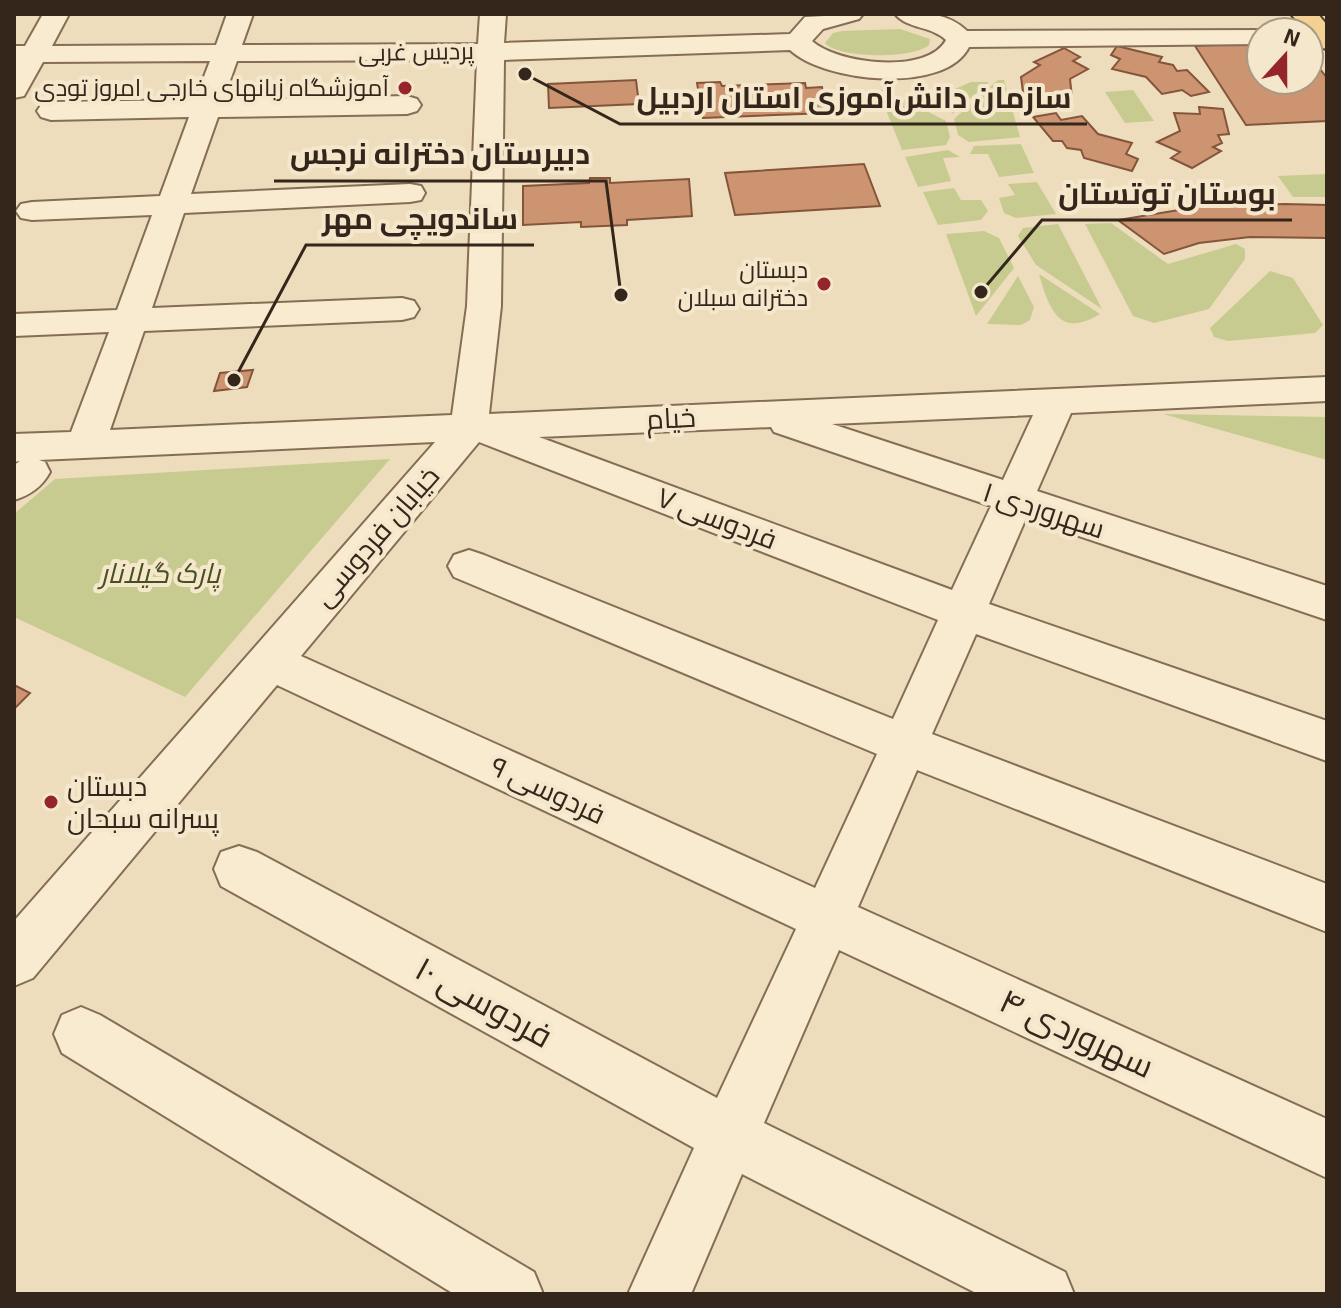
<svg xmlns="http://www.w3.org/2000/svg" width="1341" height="1308" font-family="Georgia,Cairo,serif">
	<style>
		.green { fill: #c7cb90 }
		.building { fill: #cc9471; stroke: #84553b; stroke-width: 2 }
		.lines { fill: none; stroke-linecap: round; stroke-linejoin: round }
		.minor-casing { stroke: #856d56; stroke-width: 4 }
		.major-casing { stroke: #523b2a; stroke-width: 4 }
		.minor { fill: #f9ebcf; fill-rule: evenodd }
		.major { fill: #f3d192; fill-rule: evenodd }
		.poi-dot { fill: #94252a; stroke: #f5e7cb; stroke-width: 3 }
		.labels { text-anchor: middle; stroke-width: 8; stroke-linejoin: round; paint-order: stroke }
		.far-street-label { font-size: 24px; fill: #34261b; stroke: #f5e7cb }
		.far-poi-label { font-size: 24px; fill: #34261b; stroke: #f5e7cb; text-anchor: end }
		.street-label { font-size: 28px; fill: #34261b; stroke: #f5e7cb }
		.park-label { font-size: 28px; font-style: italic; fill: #465021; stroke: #f5e7cb }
		.poi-label { font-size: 28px; fill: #34261b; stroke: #f5e7cb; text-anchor: start }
		.near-street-label { font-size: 34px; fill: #34261b; stroke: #f5e7cb }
		.leader { fill: none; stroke: #34261b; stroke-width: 3 }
		.callout-dot { fill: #34261b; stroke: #f5e7cb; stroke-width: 3 }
		.callout-label { font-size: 30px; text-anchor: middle; font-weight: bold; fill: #34261b; stroke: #f5e7cb; stroke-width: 8; stroke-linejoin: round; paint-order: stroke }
	</style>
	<rect width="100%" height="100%" fill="#eeddbc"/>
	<!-- green -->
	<g class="green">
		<path d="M900 29 930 39 929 45C913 59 840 59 825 43L833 33 842 31Z"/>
		<path d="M998 80H1004L1020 137 969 142 958 135 954 119Z"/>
		<path d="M971 82H989L952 114 946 93Z"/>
		<path d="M878 90H886L946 121 950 137 946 145 902 150Z"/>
		<path d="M1133 90 1154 121 1125 123 1105 92Z"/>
		<path d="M1021 144 1034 173 999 177 988 154H970L974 146Z"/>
		<path d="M948 150 960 157 943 158 951 181 918 187 905 157Z"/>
		<path d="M1327 174V197H1293L1278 176Z"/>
		<path d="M1037 182 1056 214 1016 218 1004 213 999 198 1015 195 1008 184Z"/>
		<path d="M954 188 961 200H981L988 211 981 220 938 225 923 192Z"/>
		<path d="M1111 223 1168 264 1236 244 1245 249V259L1209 309 1154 323 1133 316 1085 224Z"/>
		<path d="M1058 224 1102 309 1036 265 1018 236 1023 228Z"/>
		<path d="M984 231 999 238 1014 268 976 316 946 234Z"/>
		<path d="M1270 271 1293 278 1323 325 1315 333 1228 341 1214 337 1210 328Z"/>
		<path d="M1039 274 1100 314C1059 339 1049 309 1039 274Z"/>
		<path d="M1018 276 1034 307 1030 320 1021 325 987 324Z"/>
		<path d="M1163 414 1327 417V460Z"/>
		<path d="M390 459 185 697 14 617V514L55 479Z"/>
	</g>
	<!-- building -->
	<g class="building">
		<path d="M1261 42V80H1309V55L1327 78V121L1246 125 1195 46Z"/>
		<path d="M1117 46 1162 57 1159 62 1173 65 1177 71 1187 70 1209 92 1191 96 1182 90 1162 94 1146 77 1112 69 1120 59 1111 55Z"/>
		<path d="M1064 48 1080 57 1073 61 1088 69 1070 79 1072 97 1048 95 1049 102 1024 100 1021 77 1040 65 1034 62Z"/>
		<path d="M636 80 639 104 549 108 548 84Z"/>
		<path d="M720 82 722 86 805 83 806 88 822 87 827 113 703 118 697 83Z"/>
		<path d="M1199 107 1223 109 1229 134 1218 135 1222 143 1213 147 1221 151 1192 168 1171 158 1180 152 1157 142 1180 131 1174 113 1200 114Z"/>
		<path d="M1056 113 1061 120 1082 116 1098 134 1132 143 1126 154 1138 159 1132 171 1084 158 1081 150 1067 148 1062 141H1053L1033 117Z"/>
		<path d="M864 164 880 206 735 215 725 173Z"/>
		<path d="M590 178H610V183L689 179 692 216 627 220V225L581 227V222L523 225V186L589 183Z"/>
		<path d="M1285 204 1327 205V238L1250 237 1199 243 1164 254 1118 220 1197 207Z"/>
		<path d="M253 370 247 387 214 391 220 373Z"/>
		<path d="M14 685 30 693 14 709Z"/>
	</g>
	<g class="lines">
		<!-- minor casing -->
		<g class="minor-casing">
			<g id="minor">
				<path d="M43 14H69L52 46 216 45 227 14H253L242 45 478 44 480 14H506L504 43 790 34 805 17 863 14 859 19 823 29 812 41C837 64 928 75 946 40 932 26 907 29 895 14 923 14 946 11 967 31L1270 30 1261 32V44L969 47C945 95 824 82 790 50L504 60 501 306 489 414 1327 377V401L1071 413 1037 491 1327 586V620L1026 518 989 604 1327 721V761L976 634 932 734 1327 884V932L917 770 858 907 1327 1119V1178L839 950 764 1123 1065 1272 1074 1294H978L742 1174 691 1294H628L694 1148 221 886 214 869 221 852 239 846 257 852 717 1098 796 929 277 685 33 978 14 986V921L435 442 39 460 45 462 50 472C42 487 30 495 14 500V465L20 461 14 462V434L71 432 109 332 14 336V314L117 310 152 215 32 220 21 218 16 211 21 204 32 202 160 196 189 117 51 120 41 117 37 111 41 105 51 102 195 100 210 61 43 62 24 96 14 98V46H25ZM477 60 467 306 452 415 110 430 144 331 402 320 414 317 419 309 414 301 402 298 152 308 184 213 410 202 421 200 425 193 421 186 410 184 191 194 218 117 407 114 417 111 421 105 417 99 407 96 223 100 237 61ZM1033 415 1003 480 832 424ZM771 427 774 432 991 506 952 590 539 437ZM479 442 938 620 893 719 484 555 469 550 454 555 448 566 454 577 877 754 815 888 301 656Z"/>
				<path d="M81 1007 100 1015 534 1272 543 1294H454L62 1053 54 1034 62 1015Z"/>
			</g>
		</g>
		<!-- major casing -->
		<g class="major-casing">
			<path id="major" d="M1291 14H1318L1327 25V49L1318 47Z"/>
		</g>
		<!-- minor -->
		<use href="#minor" class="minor"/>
		<!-- major -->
		<use href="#major" class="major"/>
	</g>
	<!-- markers -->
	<g class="poi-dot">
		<circle cx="405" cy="88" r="8"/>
		<circle cx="824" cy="284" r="8"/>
		<circle cx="51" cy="802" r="8"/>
	</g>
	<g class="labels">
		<!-- far-street labels -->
		<g class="far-street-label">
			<text transform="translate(416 52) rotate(-1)" y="8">پردیس غربی</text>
		</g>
		<!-- far-poi labels -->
		<g class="far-poi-label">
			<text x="389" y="96">آموزشگاه زبانهای خارجی امروز تودی</text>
			<text x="808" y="278">دبستان<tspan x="808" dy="28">دخترانه سبلان</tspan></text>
		</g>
		<!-- street labels -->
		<g class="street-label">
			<text transform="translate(671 418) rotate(-3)" y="10">خیام</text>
			<text transform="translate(1044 510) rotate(18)" y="10">سهروردی ۱</text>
			<text transform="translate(717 518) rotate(21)" y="10">فردوسی ۷</text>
			<text transform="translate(376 536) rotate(-49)" y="10">خیابان فردوسی</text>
			<text transform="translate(548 790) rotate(25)" y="10">فردوسی ۹</text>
		</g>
		<!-- park labels -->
		<g class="park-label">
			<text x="160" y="583">پارک گیلانار</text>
		</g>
		<!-- poi labels -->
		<g class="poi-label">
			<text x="67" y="796">دبستان<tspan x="67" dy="32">پسرانه سبحان</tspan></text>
		</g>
		<!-- near-street labels -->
		<g class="near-street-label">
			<text transform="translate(484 1002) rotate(29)" y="12">فردوسی ۱۰</text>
			<text transform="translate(1077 1033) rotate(25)" y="12">سهروردی ۴</text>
		</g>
	</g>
	<!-- callouts -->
	<path class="leader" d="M525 74L620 124H1087M621 295L606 181H274M981 292L1042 220H1292M234 380L306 245H534"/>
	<g class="callout-dot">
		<circle cx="525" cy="74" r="8"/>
		<circle cx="621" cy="295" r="8"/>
		<circle cx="981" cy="292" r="8"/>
		<circle cx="234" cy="380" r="8"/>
	</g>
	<g class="callout-label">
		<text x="854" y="108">سازمان دانش‌آموزی استان اردبیل</text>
		<text x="440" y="164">دبیرستان دخترانه نرجس</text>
		<text x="1167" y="204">بوستان توتستان</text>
		<text x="420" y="229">ساندویچی مهر</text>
	</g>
	<!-- border -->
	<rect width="1341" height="1308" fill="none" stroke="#34261b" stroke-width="32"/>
	<!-- north arrow -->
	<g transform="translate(1285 56) rotate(21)"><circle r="38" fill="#f5e7cb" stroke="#a89a85" stroke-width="2"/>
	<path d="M0-6L14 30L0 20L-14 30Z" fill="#94252a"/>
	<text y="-12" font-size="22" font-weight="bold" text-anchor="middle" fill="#34261b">N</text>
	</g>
</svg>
